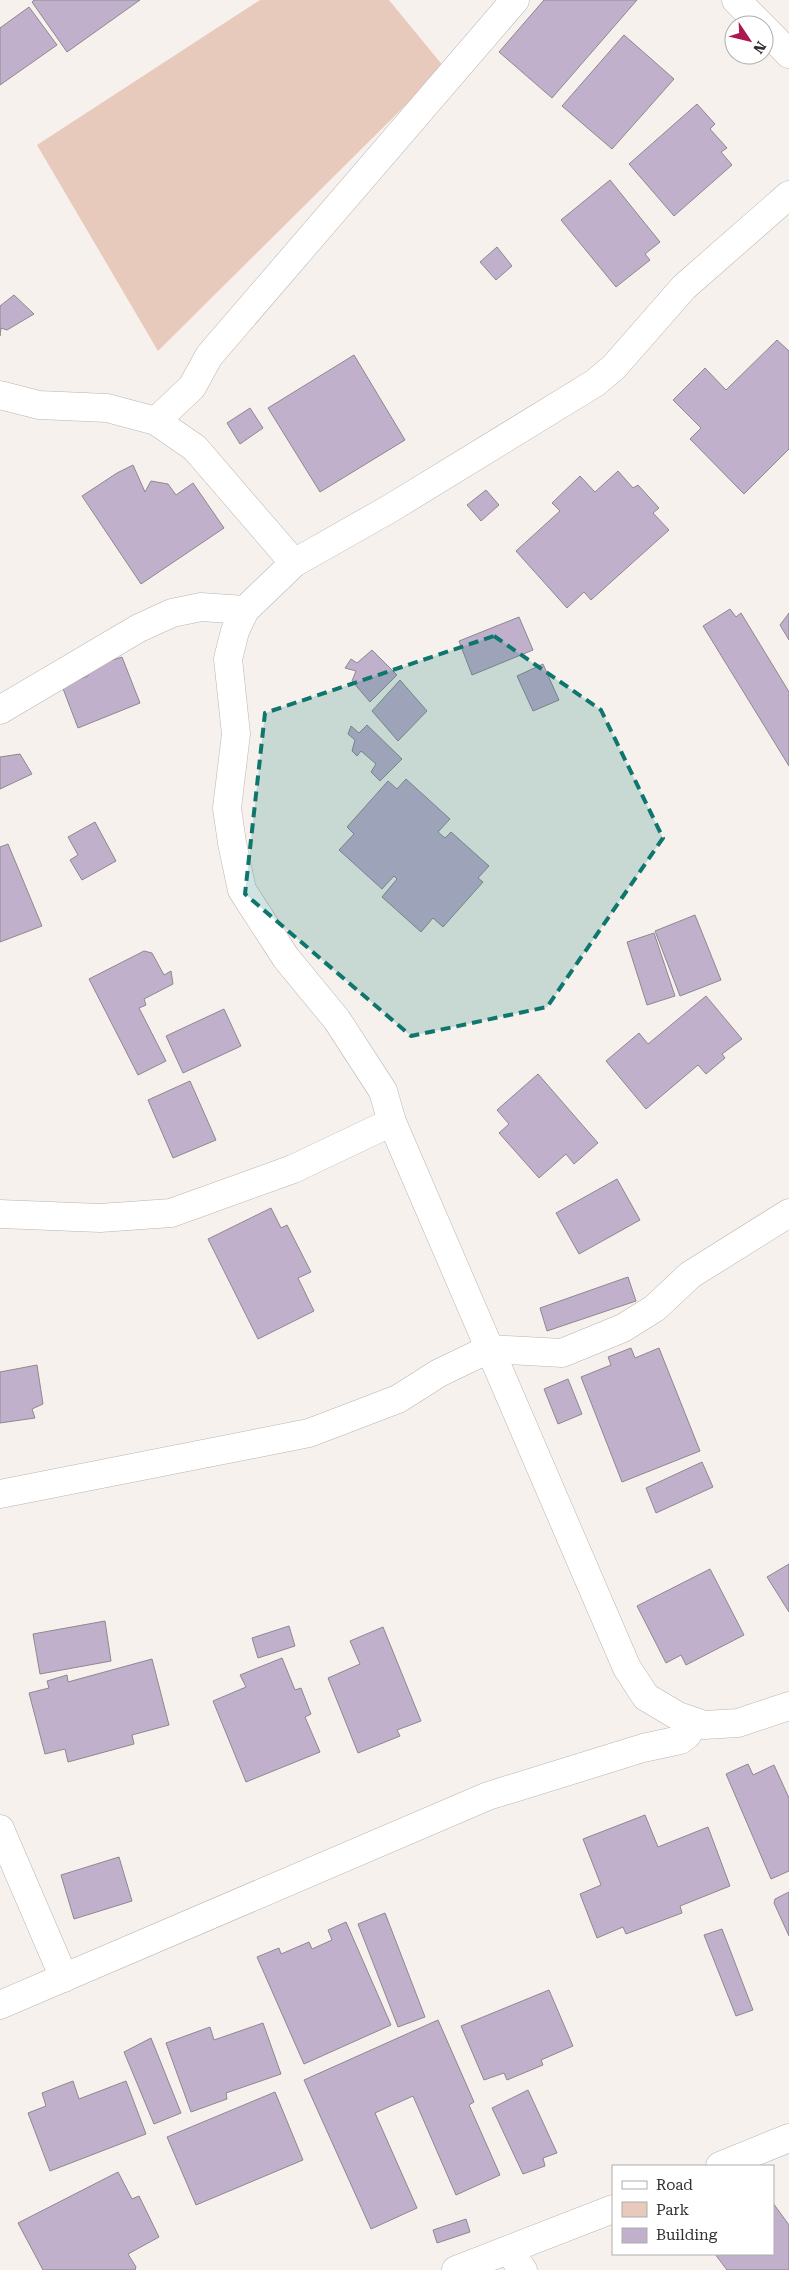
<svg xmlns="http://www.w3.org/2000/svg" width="789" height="2270" font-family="'Roboto Serif',serif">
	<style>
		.green { fill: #e7cabb }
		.building { fill: #c1b0cc; stroke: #8c898e }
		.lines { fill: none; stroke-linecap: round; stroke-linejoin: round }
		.minor-casing { stroke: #bab4b1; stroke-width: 29 }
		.minor { stroke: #fff; stroke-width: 28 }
		.marked { fill: #0f766e; fill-opacity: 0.2; stroke: #0f766e; stroke-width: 4; stroke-dasharray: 10 6; stroke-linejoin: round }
	</style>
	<rect width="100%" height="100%" fill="#f7f1ed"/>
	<!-- green -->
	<path class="green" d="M260 0H389L444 67 158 351 37 145Z"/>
	<!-- building -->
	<g class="building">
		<path d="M34 0H140L67 52 32 2Z"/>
		<path d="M544 0H637L552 98 499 52Z"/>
		<path d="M29 7 57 45 0 85V28Z"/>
		<path d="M624 35 674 79 612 149 562 106Z"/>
		<path d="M697 104 715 124 710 129 727 148 721 152 732 165 674 216 629 164Z"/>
		<path d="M610 180 660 242 645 254 650 260 616 287 561 220Z"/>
		<path d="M497 247 512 266 496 280 480 262Z"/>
		<path d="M14 295 34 314 7 330 1 328 0 336V306Z"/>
		<path d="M777 340 789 351V449L744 494 690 439 701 428 673 400 705 368 726 390Z"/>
		<path d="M354 355 405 440 320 492 268 408Z"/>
		<path d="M250 408 263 428 240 444 227 423Z"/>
		<path d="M133 465 145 492 151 481 168 484 176 495 193 483 224 528 141 584 82 496 117 473Z"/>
		<path d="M618 471 633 488 638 485 659 508 653 513 669 530 591 600 584 592 567 608 516 551 560 511 552 503 580 476 595 492Z"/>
		<path d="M486 490 499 505 481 521 467 505Z"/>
		<path d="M730 609 736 617 741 613 789 692V766L703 626Z"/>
		<path d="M789 613V640L780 625Z"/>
		<path d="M519 617 533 650 472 675 459 641Z"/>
		<path d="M372 650 397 675 370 702 352 681 356 671 345 668 351 659 357 663Z"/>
		<path d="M122 657 140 703 78 728 62 686 88 676 89 668Z"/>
		<path d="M543 664 559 700 533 711 517 676Z"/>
		<path d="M400 680 427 711 398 741 372 711Z"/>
		<path d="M367 725 402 759 380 781 371 772 376 764 361 751 357 756 352 751 355 740 348 734 351 726 359 733Z"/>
		<path d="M20 754 32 774 0 789V757Z"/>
		<path d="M406 779 450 819 438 832 445 838 451 832 489 866 478 878 483 882 443 927 433 918 421 932 382 897 397 879 394 876 382 889 339 850 354 834 347 827 388 781 397 789Z"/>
		<path d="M95 822 116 861 82 880 70 860 78 855 68 837Z"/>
		<path d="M8 844 42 926 0 942V847Z"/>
		<path d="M695 915 721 980 680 996 655 931Z"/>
		<path d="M654 933 675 996 647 1005 627 942Z"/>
		<path d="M144 951 152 953 164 975 171 971 173 984 144 999 146 1005 139 1008 166 1061 138 1075 89 979Z"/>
		<path d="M706 996 742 1039 722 1054 725 1058 706 1074 698 1065 646 1109 606 1061 639 1033 648 1044Z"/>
		<path d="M224 1009 241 1046 183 1073 166 1036Z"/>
		<path d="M538 1074 598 1143 574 1164 566 1154 539 1178 499 1133 509 1124 497 1110Z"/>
		<path d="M190 1081 216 1140 173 1158 148 1100Z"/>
		<path d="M617 1179 640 1220 579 1254 556 1213Z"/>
		<path d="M271 1208 281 1228 287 1225 311 1272 298 1278 314 1311 258 1339 208 1239Z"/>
		<path d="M628 1277 636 1301 547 1331 540 1308Z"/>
		<path d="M631 1348 635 1358 659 1348 700 1451 622 1482 581 1377 611 1365 608 1357Z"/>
		<path d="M37 1365 43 1404 32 1409 35 1418 0 1423V1372Z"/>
		<path d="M568 1379 582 1414 558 1424 544 1389Z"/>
		<path d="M702 1462 713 1487 656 1513 646 1488Z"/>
		<path d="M789 1564V1612L767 1577Z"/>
		<path d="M710 1569 744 1635 686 1665 681 1655 666 1663 637 1606Z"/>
		<path d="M105 1621 111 1661 40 1674 33 1634Z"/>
		<path d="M289 1626 295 1646 258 1658 252 1638Z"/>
		<path d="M383 1627 421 1721 397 1730 400 1736 358 1753 328 1678 360 1664 350 1641Z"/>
		<path d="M282 1658 295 1690 301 1688 311 1714 305 1717 320 1752 246 1782 213 1701 246 1687 240 1675Z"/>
		<path d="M152 1659 169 1725 132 1735 134 1744 68 1762 65 1749 45 1754 29 1693 49 1688 47 1681 67 1675 68 1682Z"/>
		<path d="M748 1764 753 1775 774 1765 789 1798V1871L771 1879 726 1774Z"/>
		<path d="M645 1815 658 1847 708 1827 730 1886 680 1906 682 1913 626 1934 623 1927 597 1938 580 1894 601 1885 583 1839Z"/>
		<path d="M119 1857 132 1901 74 1919 61 1875Z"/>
		<path d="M789 1892V1936L774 1903 775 1899Z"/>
		<path d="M385 1913 425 2017 398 2027 358 1924Z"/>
		<path d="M346 1922 391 2025 304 2064 257 1957 279 1948 281 1954 309 1942 312 1949 332 1940 328 1930Z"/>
		<path d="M722 1929 753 2010 736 2016 704 1935Z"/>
		<path d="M549 1990 573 2046 541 2060 543 2065 507 2080 504 2073 484 2080 461 2026Z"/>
		<path d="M438 2020 474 2102 469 2105 500 2175 456 2195 413 2096 375 2113 417 2208 371 2229 304 2080Z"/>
		<path d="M263 2023 281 2074 226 2093 227 2099 191 2112 166 2043 210 2027 214 2040Z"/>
		<path d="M151 2038 181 2113 154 2124 124 2052Z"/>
		<path d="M73 2081 79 2099 126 2081 146 2134 50 2171 28 2113 46 2106 42 2093Z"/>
		<path d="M528 2090 557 2153 543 2158 545 2166 523 2174 492 2108Z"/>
		<path d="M275 2092 303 2160 196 2205 167 2137Z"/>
		<path d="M118 2172 132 2199 139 2196 159 2237 128 2254 136 2267 135 2270H43L18 2223Z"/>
		<path d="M773 2203 789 2225V2270H727L715 2254H773Z"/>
		<path d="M466 2219 470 2232 437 2243 433 2230Z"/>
	</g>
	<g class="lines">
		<!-- minor casing -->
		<g class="minor-casing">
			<g id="minor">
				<path d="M736 0 761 25"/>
				<path d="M764 28 789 54"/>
				<path d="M0 395 39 405 107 408 156 421 192 387 209 356 515 0"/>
				<path d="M156 421 195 448 294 563 391 508 595 383 614 367 684 287 789 195"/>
				<path d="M294 563 245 610 235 631 228 659 236 734 227 808 232 843 242 890 286 958 337 1020 383 1091 392 1122 627 1668 646 1697 678 1716 704 1725 738 1723 789 1706"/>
				<path d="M0 710 139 628 172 613 201 607 245 610"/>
				<path d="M0 1214 100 1218 171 1213 293 1169 392 1122"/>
				<path d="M0 1494 309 1433 398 1399 439 1373 489 1349 562 1353 623 1328 655 1308 690 1275 789 1213"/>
				<path d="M0 1829 64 1978"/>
				<path d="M0 2005 488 1796 643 1748 680 1740 687 1735 695 1722"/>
				<path d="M720 2166 789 2138"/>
				<path d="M509 2251 523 2270"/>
				<path d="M456 2270 613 2209"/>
			</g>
		</g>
		<!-- minor -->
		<use href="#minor" class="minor"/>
	</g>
	<!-- marked area -->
	<path class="marked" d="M494 636 601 710 663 838 547 1007 411 1036 245 894 265 713Z"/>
	<!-- legend -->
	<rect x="612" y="2165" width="162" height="90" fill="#ffffff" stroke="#adadac"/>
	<rect x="622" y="2181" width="25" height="8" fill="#ffffff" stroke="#adadac"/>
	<text x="656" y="2190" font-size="15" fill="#333130">Road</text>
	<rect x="622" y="2202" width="25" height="15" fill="#e7cabb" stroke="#adadac"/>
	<text x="656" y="2215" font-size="15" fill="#333130">Park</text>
	<rect x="622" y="2228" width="25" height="15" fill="#c1b0cc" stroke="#adadac"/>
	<text x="656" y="2240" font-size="15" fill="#333130">Building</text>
	<!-- north arrow -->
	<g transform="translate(749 40) rotate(125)"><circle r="24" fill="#ffffff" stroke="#adadac"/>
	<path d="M0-4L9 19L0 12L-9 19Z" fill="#ab194f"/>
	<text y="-8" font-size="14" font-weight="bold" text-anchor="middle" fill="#333130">N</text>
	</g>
</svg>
